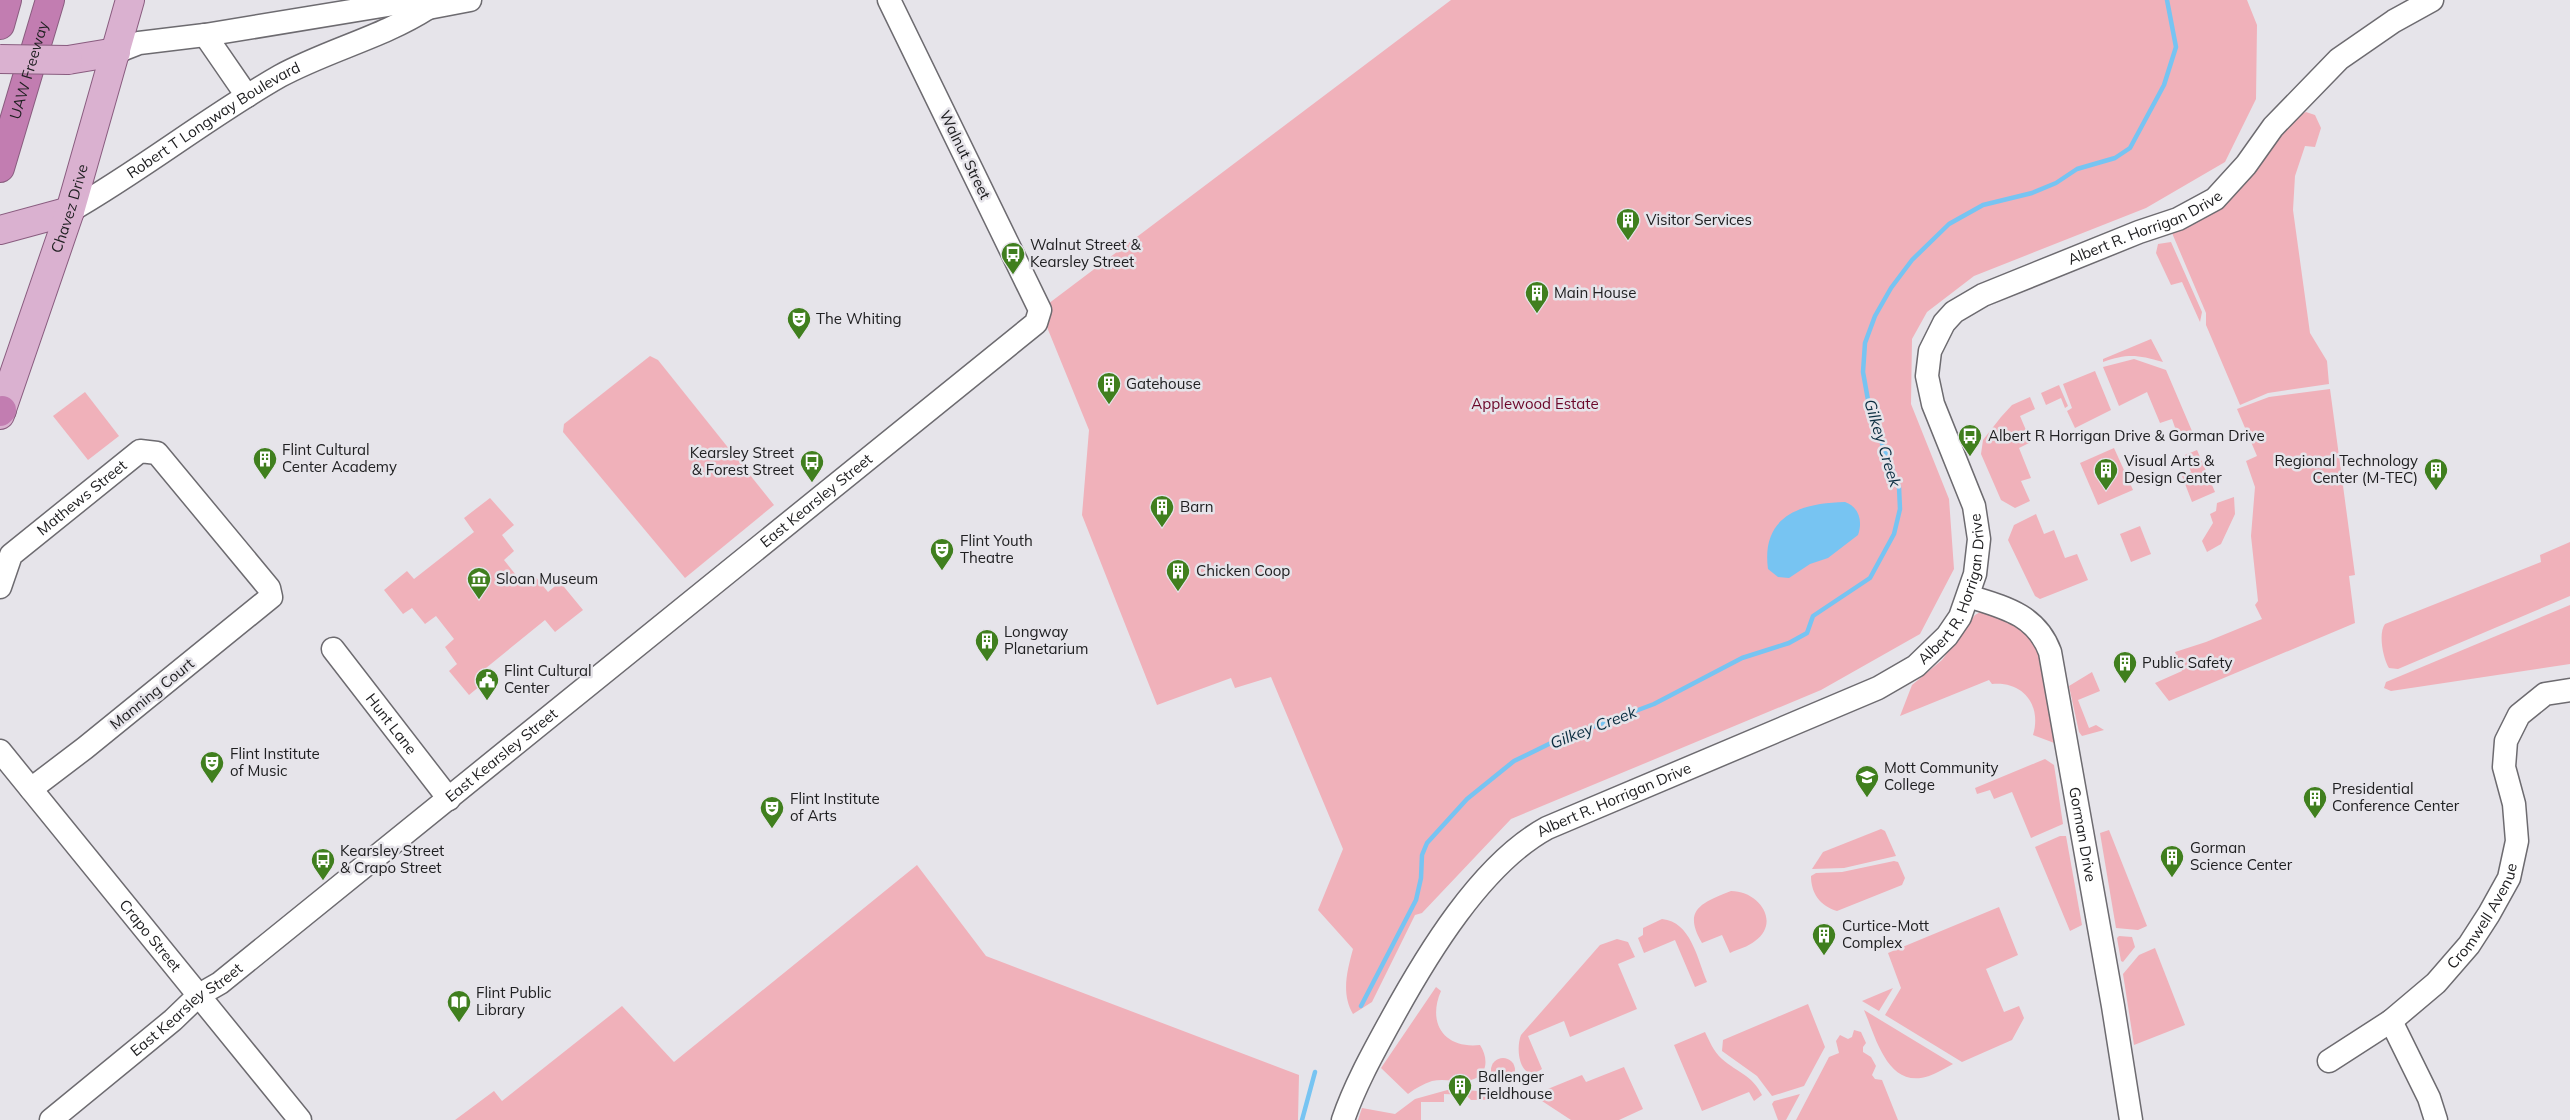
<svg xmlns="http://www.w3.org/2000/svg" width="2570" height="1120" font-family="Mulish,sans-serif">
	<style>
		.green { fill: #f0b1ba }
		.water { fill: #77c4f2 }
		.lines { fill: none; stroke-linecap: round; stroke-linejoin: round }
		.stream { stroke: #77c4f2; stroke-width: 4.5 }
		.minor-casing { stroke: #6d6b70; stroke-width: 25 }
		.major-casing { stroke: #895c7f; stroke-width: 30 }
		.highway-casing { stroke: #895c7f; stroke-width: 30 }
		.minor { stroke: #fff; stroke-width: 22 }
		.major { stroke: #dab1d0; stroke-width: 28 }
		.highway { stroke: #c27db1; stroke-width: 28 }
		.major-bridge-casing { stroke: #895c7f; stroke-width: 30; stroke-linecap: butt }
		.major-bridge { stroke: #dab1d0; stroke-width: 28 }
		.labels { text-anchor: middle; stroke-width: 5; stroke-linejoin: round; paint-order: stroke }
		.street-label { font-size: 15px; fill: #202022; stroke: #e6e4ea }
		.poi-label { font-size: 15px; fill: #202022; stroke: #e6e4ea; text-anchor: start }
		.park-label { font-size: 15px; fill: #6b0629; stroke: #e6e4ea }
		.water-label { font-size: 16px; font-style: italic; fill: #0a2d40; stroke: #e6e4ea }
	</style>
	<rect width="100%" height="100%" fill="#e6e4ea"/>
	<!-- green -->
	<g class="green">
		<path d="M1451 0H2247L2257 25 2256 99 2225 162 2146 208 1974 276 1927 312 1912 339 1911 404 1949 499 1954 569 1920 634 1821 690 1511 819 1422 913 1415 915 1372 1002 1353 1014C1341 994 1347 971 1353 949L1318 910 1343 849 1271 677 1235 688 1231 678 1157 705 1082 515 1089 430 1040 310Z"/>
		<path d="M2306 112 2315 115 2321 128 2315 147 2305 146 2295 176 2293 210 2310 333 2327 361 2329 384 2268 393 2240 405 2206 325V313L2172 233 2215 211 2293 118Z"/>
		<path d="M2171 242 2202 312 2200 322 2182 282 2171 285 2156 253 2158 244Z"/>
		<path d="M2151 339 2163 362C2138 355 2128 353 2103 362V359Z"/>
		<path d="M650 356 658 360 774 505 685 578 563 432 564 424Z"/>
		<path d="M2134 359 2166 370 2192 431 2178 436 2172 419 2160 423 2147 392 2119 406 2103 367Z"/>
		<path d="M2095 371 2111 410 2075 428 2067 411 2072 408 2063 384Z"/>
		<path d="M2059 385 2068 406 2065 408 2061 398 2046 405 2041 393Z"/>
		<path d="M2330 389 2355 575 2349 576 2355 623 2169 701 2155 683 2182 671 2175 652 2206 642 2262 619 2255 605 2258 601 2251 536 2255 487 2246 461 2257 456 2237 409 2269 397Z"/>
		<path d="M85 392 119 436 88 460 53 416Z"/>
		<path d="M2030 397 2035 409 2020 416 2031 442 2019 448 2031 478 2021 481 2030 501 2015 508 2001 500 1981 454 1983 440 2001 417 2012 405Z"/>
		<path d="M2114 448 2133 490 2098 505 2080 463Z"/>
		<path d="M2197 450 2215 492 2192 502 2182 476 2191 472 2185 455Z"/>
		<path d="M2234 497 2235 514 2221 544 2207 552 2202 541 2213 523 2210 514 2216 511 2217 503Z"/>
		<path d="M490 498 514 525 502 535 514 551 504 560 523 584 534 575 548 592 560 582 583 610 555 632 545 620 486 668 492 676 469 695 449 671 457 664 445 647 454 639 436 616 425 624 412 608 403 614 384 590 407 571 414 579 474 532 464 518Z"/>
		<path d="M2036 514 2044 534 2054 530 2065 558 2077 554 2088 580 2040 599 2035 596 2008 540 2014 525Z"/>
		<path d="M2140 526 2151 554 2131 562 2120 534Z"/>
		<path d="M2570 542V596L2398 669 2389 668C2383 659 2378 633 2385 624L2541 562 2540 555Z"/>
		<path d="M2570 605V664L2391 691 2384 688 2386 682Z"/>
		<path d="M1984 610 2026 627 2044 658 2057 744 2033 735C2042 705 2023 681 1992 684L1989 680 1900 716 1912 685 1942 660 1975 615Z"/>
		<path d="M2092 672 2100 691 2078 700 2089 728 2096 725 2104 730 2082 736 2079 732 2069 686Z"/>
		<path d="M2045 759 2054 765 2063 824 2031 838 2012 792 1994 799 1990 790 1977 794 1975 788Z"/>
		<path d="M1881 829 1885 831 1896 856 1844 868 1812 869 1823 852Z"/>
		<path d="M2109 830 2147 926 2138 930 2116 928 2100 833Z"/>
		<path d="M2060 836H2066L2082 925 2070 931 2035 847Z"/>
		<path d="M1894 861 1898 862 1905 878 1902 885 1837 911C1820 906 1811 893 1811 876L1816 873 1842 872Z"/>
		<path d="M917 865 986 956 1299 1075 1298 1120H455L494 1091 502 1101 622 1006 674 1062Z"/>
		<path d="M1731 891C1759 891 1781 922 1755 941 1748 947 1738 949 1730 953L1722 935 1702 943C1682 909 1702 903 1731 891Z"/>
		<path d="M1999 907 2018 955 1986 969 2004 1012 2019 1006 2024 1018 2012 1040 1962 1062 1885 1015 1901 988 1888 953Z"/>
		<path d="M1662 919C1691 922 1697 958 1707 982L1695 987 1675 940 1644 953 1638 938 1643 935V928Z"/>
		<path d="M2119 936 2132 937 2135 947 2123 962 2121 961 2117 938Z"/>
		<path d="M1617 939 1628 942 1635 957 1618 964 1637 1009 1570 1037 1564 1021 1528 1036 1542 1069C1520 1084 1515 1050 1521 1035L1600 945Z"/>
		<path d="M2155 948 2185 1025 2134 1045 2123 974 2139 955Z"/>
		<path d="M1436 987 1441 991C1427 1023 1444 1049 1480 1045 1488 1057 1489 1075 1471 1080 1460 1083 1445 1078 1432 1081 1423 1084 1416 1088 1408 1094L1381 1068Z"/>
		<path d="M1893 988 1879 1011 1862 1001Z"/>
		<path d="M1808 1004 1825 1047 1804 1086 1772 1096 1757 1076 1722 1051 1723 1040Z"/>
		<path d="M1864 1010 1953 1064C1945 1068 1937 1073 1929 1076 1888 1090 1876 1038 1864 1010Z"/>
		<path d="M1854 1030 1861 1032 1866 1043 1863 1047V1052L1871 1057 1876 1066 1872 1075 1875 1079 1882 1080 1898 1120H1796L1829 1057 1839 1053 1836 1041 1840 1035 1848 1039 1852 1037Z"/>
		<path d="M1705 1032C1710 1042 1713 1051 1722 1059 1738 1073 1752 1075 1762 1095L1754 1101 1749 1092 1702 1111 1674 1045Z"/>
		<circle cx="1503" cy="1070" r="12"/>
		<path d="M1624 1067 1643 1109 1619 1120H1571L1542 1101 1538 1093 1582 1075 1586 1082Z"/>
		<path d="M1451 1089 1518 1094 1528 1099 1471 1100 1466 1095 1444 1094V1102H1421V1120H1358L1362 1108 1395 1114 1415 1099Z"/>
		<path d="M1800 1094 1786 1120H1778L1772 1104 1774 1101Z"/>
	</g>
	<!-- water -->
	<path class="water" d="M1845 502C1859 507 1863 521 1858 535L1828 558 1810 564 1789 578 1778 577 1768 569C1761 516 1800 503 1845 502Z"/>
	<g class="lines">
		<!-- stream -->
		<g class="stream">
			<path d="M1361 1006 1416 900 1421 878 1422 855 1427 843 1467 799 1514 761 1553 742 1654 704 1742 658 1789 643 1807 633 1813 616 1870 578 1894 534 1900 509 1899 487 1878 433 1868 400 1863 372 1865 343 1875 316 1891 288 1912 260 1949 224 1983 205 2032 193 2056 183 2077 169 2115 158 2130 148 2164 85 2176 47 2167 0"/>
			<path d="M1302 1120 1315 1072"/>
		</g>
		<!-- minor casing -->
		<g class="minor-casing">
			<g id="minor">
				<path d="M205 35 247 96"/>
				<path d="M116 52 139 43 205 35 394 4 428 8 470 0"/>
				<path id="s1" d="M70 211C142 170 208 117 280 76 328 50 383 37 428 8"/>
				<path id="s2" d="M0 587 11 555 140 451 157 453 269 588 271 597 85 748 31 789"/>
				<path id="s3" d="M1968 596C2003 607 2036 614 2050 652L2113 1006 2131 1120"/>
				<path id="s4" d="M333 649 449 799"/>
				<path id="s5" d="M0 751 300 1120"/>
				<path d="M2391 1021 2429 1098 2436 1120"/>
				<path id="s6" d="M2329 1061 2391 1021 2436 983 2469 945 2489 914 2509 878 2517 841 2514 804 2504 767 2506 741 2519 715 2545 694 2570 690"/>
				<path id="s7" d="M51 1120 173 1020 199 995 220 983 1036 323 1040 310 889 0"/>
				<path id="s8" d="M1343 1120C1355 1085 1373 1053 1391 1020 1426 956 1481 864 1547 828L1878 688 1916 666 1947 636 1960 617 1975 574 1979 539 1974 506 1933 404 1927 376 1930 351 1944 323 1954 312 1983 295 2139 232 2178 219 2215 199 2246 165 2273 127 2339 59 2394 21 2432 0"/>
			</g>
		</g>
		<!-- major casing -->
		<g class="major-casing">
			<g id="major">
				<path d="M68 60 116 52"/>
				<path d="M0 230 70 211"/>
				<path id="s9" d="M0 415 70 211 130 0"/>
			</g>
		</g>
		<!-- highway casing -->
		<g class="highway-casing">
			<g id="highway">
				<path d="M0 25 7 0"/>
				<path id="s10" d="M0 168 50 0"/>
				<path d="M0 412 2 410"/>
			</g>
		</g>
		<!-- minor -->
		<use href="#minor" class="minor"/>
		<!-- major -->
		<use href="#major" class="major"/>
		<!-- highway -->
		<use href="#highway" class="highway"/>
		<!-- major-bridge casing -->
		<g class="major-bridge-casing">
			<path id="major-bridge" d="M0 59 68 60"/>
		</g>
		<!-- major-bridge -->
		<use href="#major-bridge" class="major-bridge"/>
	</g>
	<!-- icons -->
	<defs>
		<g id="building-pin" transform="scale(1.25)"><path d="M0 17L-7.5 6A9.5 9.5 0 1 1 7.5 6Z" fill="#407f1e" stroke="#e6e4ea"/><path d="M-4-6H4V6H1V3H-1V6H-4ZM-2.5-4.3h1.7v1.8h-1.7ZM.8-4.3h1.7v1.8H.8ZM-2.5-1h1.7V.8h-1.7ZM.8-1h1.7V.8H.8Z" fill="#fff"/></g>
		<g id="bus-pin" transform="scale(1.25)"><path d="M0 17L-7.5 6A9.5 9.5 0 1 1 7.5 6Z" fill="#407f1e" stroke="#e6e4ea"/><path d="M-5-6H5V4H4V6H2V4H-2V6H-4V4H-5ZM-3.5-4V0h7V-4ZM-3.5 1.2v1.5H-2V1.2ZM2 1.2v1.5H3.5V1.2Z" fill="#fff"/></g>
		<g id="theatre-pin" transform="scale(1.25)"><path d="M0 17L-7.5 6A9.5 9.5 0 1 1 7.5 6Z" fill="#407f1e" stroke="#e6e4ea"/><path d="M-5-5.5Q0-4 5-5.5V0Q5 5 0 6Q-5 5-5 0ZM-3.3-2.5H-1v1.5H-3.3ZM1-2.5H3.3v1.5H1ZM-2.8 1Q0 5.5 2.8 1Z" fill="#fff"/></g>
		<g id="museum-pin" transform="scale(1.25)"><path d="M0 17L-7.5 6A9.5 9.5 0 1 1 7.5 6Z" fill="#407f1e" stroke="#e6e4ea"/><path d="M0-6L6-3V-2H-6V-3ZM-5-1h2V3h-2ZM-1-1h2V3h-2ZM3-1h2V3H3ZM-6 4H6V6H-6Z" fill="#fff"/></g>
		<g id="civic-pin" transform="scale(1.25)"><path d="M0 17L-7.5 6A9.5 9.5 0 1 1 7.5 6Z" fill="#407f1e" stroke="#e6e4ea"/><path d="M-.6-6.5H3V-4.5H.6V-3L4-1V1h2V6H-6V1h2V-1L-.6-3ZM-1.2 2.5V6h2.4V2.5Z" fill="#fff"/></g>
		<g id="university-pin" transform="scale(1.25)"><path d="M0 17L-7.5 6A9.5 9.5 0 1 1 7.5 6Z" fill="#407f1e" stroke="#e6e4ea"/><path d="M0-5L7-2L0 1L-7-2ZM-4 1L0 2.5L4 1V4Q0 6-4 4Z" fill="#fff"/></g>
		<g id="library-pin" transform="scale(1.25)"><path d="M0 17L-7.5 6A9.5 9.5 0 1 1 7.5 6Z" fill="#407f1e" stroke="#e6e4ea"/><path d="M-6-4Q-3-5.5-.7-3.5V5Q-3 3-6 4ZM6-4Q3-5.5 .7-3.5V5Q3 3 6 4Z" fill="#fff"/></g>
	</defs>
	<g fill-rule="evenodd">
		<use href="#building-pin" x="1628" y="220"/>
		<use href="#bus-pin" x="1013" y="254"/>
		<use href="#building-pin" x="1537" y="293"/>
		<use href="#theatre-pin" x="799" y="319"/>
		<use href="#building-pin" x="1109" y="384"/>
		<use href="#bus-pin" x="1970" y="436"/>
		<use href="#building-pin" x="265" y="459"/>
		<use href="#bus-pin" x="812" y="462"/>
		<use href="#building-pin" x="2106" y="470"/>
		<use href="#building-pin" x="2436" y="470"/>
		<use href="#building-pin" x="1162" y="507"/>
		<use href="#theatre-pin" x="942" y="550"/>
		<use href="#building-pin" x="1178" y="571"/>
		<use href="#museum-pin" x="479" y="579"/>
		<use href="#building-pin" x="987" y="641"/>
		<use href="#building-pin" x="2125" y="663"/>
		<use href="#civic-pin" x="487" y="680"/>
		<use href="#theatre-pin" x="212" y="763"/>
		<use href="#university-pin" x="1867" y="777"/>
		<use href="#building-pin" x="2315" y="798"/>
		<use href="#theatre-pin" x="772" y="808"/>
		<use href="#building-pin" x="2172" y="857"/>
		<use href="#bus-pin" x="323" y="860"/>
		<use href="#building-pin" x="1824" y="935"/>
		<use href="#library-pin" x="459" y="1002"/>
		<use href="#building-pin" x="1460" y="1086"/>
	</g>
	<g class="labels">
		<!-- street labels -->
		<g class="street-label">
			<text dy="5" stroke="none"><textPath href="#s10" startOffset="102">UAW Freeway</textPath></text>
			<text dy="5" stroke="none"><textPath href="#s1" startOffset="170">Robert T Longway Boulevard</textPath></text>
			<text transform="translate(965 155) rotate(64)" y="5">Walnut Street</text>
			<text dy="5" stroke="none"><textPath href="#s9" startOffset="218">Chavez Drive</textPath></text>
			<text dy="5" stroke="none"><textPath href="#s8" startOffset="1364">Albert R. Horrigan Drive</textPath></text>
			<text dy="5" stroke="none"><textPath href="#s2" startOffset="125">Mathews Street</textPath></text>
			<text dy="5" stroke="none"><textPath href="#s7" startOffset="985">East Kearsley Street</textPath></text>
			<text dy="5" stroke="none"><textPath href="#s8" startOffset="854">Albert R. Horrigan Drive</textPath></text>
			<text transform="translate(152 694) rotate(-39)" y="5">Manning Court</text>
			<text dy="5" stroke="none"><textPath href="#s4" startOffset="95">Hunt Lane</textPath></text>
			<text dy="5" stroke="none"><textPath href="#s7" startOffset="580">East Kearsley Street</textPath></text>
			<text dy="5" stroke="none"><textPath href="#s8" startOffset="434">Albert R. Horrigan Drive</textPath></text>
			<text dy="5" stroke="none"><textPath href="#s3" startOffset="289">Gorman Drive</textPath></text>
			<text dy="5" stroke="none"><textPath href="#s6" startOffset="215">Cromwell Avenue</textPath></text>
			<text dy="5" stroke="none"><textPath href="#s5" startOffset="238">Crapo Street</textPath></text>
			<text dy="5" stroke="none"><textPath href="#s7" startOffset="175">East Kearsley Street</textPath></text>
		</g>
		<!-- poi labels -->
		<g class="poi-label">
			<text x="1646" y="225">Visitor Services</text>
			<text x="1030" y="250">Walnut Street &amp;<tspan x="1030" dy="17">Kearsley Street</tspan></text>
			<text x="1554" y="298">Main House</text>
			<text x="816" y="324">The Whiting</text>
			<text x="1126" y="389">Gatehouse</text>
			<text x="1988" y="441">Albert R Horrigan Drive &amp; Gorman Drive</text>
			<text x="282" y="455">Flint Cultural<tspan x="282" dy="17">Center Academy</tspan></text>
			<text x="794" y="458" text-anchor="end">Kearsley Street<tspan x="794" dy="17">&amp; Forest Street</tspan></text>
			<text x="2124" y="466">Visual Arts &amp;<tspan x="2124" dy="17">Design Center</tspan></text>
			<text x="2418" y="466" text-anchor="end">Regional Technology<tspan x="2418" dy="17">Center (M-TEC)</tspan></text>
			<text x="1180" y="512">Barn</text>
			<text x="960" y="546">Flint Youth<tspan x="960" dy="17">Theatre</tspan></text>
			<text x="1196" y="576">Chicken Coop</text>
			<text x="496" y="584">Sloan Museum</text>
			<text x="1004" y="637">Longway<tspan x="1004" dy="17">Planetarium</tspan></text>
			<text x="2142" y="668">Public Safety</text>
			<text x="504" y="676">Flint Cultural<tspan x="504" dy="17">Center</tspan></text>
			<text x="230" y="759">Flint Institute<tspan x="230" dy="17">of Music</tspan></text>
			<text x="1884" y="773">Mott Community<tspan x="1884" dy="17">College</tspan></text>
			<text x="2332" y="794">Presidential<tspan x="2332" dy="17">Conference Center</tspan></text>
			<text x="790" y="804">Flint Institute<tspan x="790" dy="17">of Arts</tspan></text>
			<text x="2190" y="853">Gorman<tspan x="2190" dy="17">Science Center</tspan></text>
			<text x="340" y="856">Kearsley Street<tspan x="340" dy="17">&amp; Crapo Street</tspan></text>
			<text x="1842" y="931">Curtice-Mott<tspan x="1842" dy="17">Complex</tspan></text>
			<text x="476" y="998">Flint Public<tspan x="476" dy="17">Library</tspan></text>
			<text x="1478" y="1082">Ballenger<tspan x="1478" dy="17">Fieldhouse</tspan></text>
		</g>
		<!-- park labels -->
		<g class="park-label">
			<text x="1535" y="409">Applewood Estate</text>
		</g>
		<!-- water labels -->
		<g class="water-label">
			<text transform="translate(1883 443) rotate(73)" y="6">Gilkey Creek</text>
			<text transform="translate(1593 727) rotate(-21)" y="6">Gilkey Creek</text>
		</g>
	</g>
</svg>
